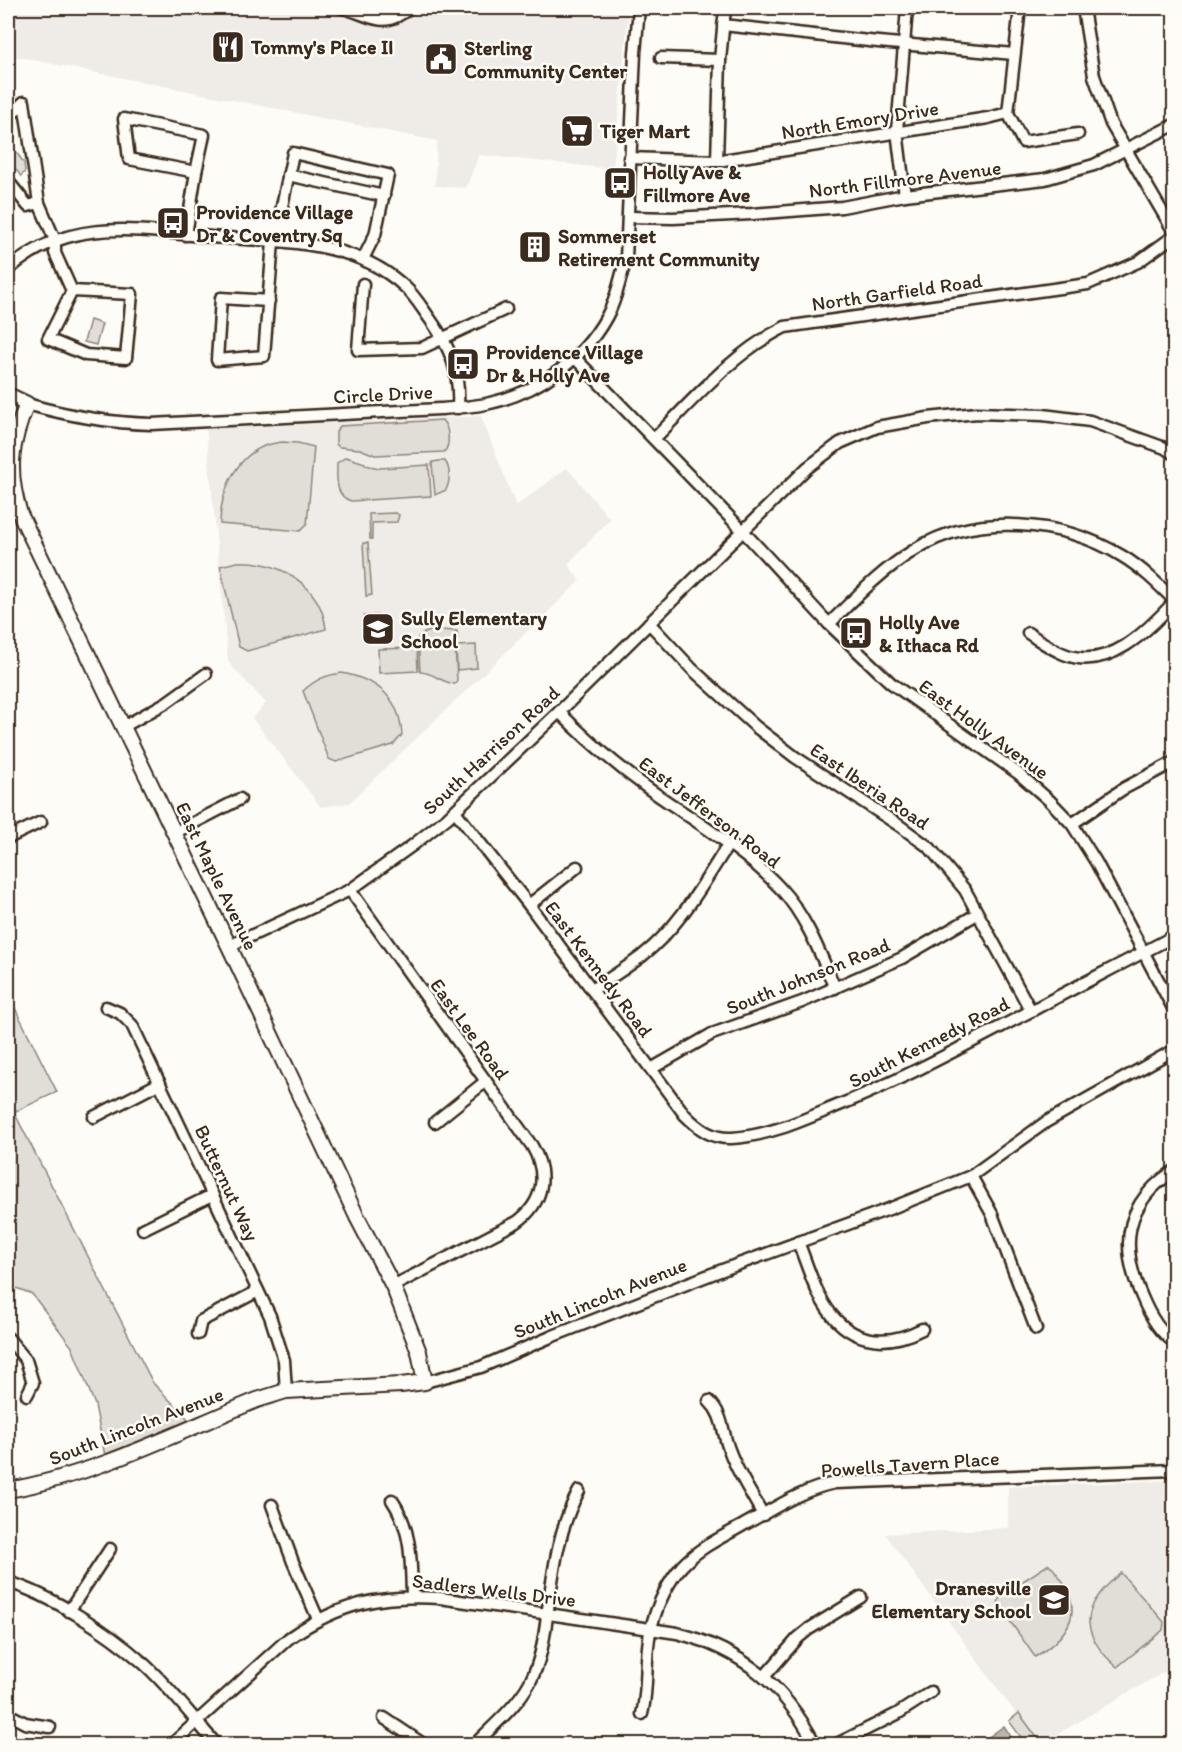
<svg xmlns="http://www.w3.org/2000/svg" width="1182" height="1752" font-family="Itim,sans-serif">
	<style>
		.built { fill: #efece7 }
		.green { fill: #e1ded7; stroke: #8e847a; stroke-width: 1.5 }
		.water { fill: #bbb4ad; stroke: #887d74; stroke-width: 1.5 }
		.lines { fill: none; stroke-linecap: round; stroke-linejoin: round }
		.minor-casing { stroke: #3b2a1e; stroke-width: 15 }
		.major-casing { stroke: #3b2a1e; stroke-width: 18 }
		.minor { stroke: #fdfcf7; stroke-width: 10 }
		.major { stroke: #fdfcf7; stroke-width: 14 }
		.labels { text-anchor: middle; stroke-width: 5; stroke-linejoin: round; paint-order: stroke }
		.poi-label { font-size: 20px; font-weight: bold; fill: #3b2a1e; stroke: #fdfcf7; text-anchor: start }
		.street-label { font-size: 20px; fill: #3b2a1e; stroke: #fdfcf7 }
	</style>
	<rect width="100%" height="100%" fill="#fdfcf7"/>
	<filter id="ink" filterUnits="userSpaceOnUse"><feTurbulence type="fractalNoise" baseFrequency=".0167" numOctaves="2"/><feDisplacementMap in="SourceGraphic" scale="12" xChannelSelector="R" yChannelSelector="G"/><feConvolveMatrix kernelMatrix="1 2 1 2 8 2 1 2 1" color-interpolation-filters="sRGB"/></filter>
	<g filter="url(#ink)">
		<!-- built -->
		<g class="built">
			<path d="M8 8H452L489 16 492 8H629L613 169 479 155 466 188 435 186 437 141 8 55Z"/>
			<path d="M481 416 516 506 567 468 610 519 568 564 580 581 349 803 321 807 252 718 266 703 228 662 206 429Z"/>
			<path d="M1174 1480V1666L1061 1732 1043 1744H1038L885 1534 1008 1528V1487Z"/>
		</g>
		<!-- green -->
		<g class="green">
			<path d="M14 149 24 163 25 172 21 176 8 160V154Z"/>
			<path d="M90 320 102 324 96 345 84 342Z"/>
			<path d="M442 420C449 427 451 445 444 452L375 455 360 449 339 447 336 444V432L340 426Z"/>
			<path d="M282 442 298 443 314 447 307 524 300 531 220 524C220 494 234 459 264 446 269 444 277 443 282 442Z"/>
			<path d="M346 457 365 463V465L379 468 429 465 431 496 351 501C334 496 337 477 337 463Z"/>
			<path d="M439 461H445C451 469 450 482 446 490L435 495 432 464 433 462Z"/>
			<path d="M396 513 399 515 397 522 372 523V539H370L369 514Z"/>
			<path d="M363 543H368L372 595 366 596Z"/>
			<path d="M237 562C278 560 321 584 326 629L247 651 239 647 220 566Z"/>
			<path d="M380 615 381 631 364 632V616Z"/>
			<path d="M435 630 457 631 458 639 455 642 457 680 455 684C442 683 433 672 420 672L418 637 424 633Z"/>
			<path d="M476 645 477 668 457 670 456 646Z"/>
			<path d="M417 648 418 671 379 673 378 649Z"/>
			<path d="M342 673C378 680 400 698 402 735L393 745 336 762 329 759 303 691C315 680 325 675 342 673Z"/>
			<path d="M8 997 10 998 57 1092 14 1112 153 1383 194 1425 106 1461 95 1405 72 1347 32 1294 8 1285Z"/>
			<path d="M1049 1564C1085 1603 1078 1630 1035 1657L998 1604 1000 1596Z"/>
			<path d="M1121 1573 1164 1622 1163 1630 1117 1667C1077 1632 1081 1605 1121 1573Z"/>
			<path d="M1019 1713 1041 1743 1042 1744H1026L1009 1721Z"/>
		</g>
		<!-- water -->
		<path class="water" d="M1004 1726 1014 1741 1010 1744H979Z"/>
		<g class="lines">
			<!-- minor casing -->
			<g class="minor-casing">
				<g id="minor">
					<path d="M342 8C369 13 382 32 409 8"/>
					<path d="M1083 8 1094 76 1111 124 1174 232"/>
					<path d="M723 25 878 42 1014 54"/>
					<path d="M661 58 720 60"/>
					<path d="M1008 113 1020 8"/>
					<path d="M1008 113 1023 142 1078 134"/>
					<path d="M8 117 24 102 39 203 55 240V253L72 291 48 339 86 355 126 358 132 294 72 291"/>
					<path d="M629 158 717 161 988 118 1008 113"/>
					<path d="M717 161 720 60 725 8"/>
					<path d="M288 175 384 196"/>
					<path d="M8 181 28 206 39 203"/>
					<path d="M905 195 897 131 907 8"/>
					<path d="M281 211 293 153 388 175 375 235 363 259"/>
					<path d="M629 217 673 218 752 214 842 207 905 195 1045 179 1094 165 1174 125"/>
					<path d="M186 235 196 172 204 135 124 119 129 159 196 172"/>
					<path d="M8 270C68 216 137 230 211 237 278 242 352 238 405 287 415 296 422 308 430 319 451 348 460 372 458 408"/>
					<path d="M363 284 358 350 422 348 506 309"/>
					<path d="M269 301 221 298 217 360 264 356 273 242"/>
					<path d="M575 358 743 531 829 624 891 683 1019 774 1050 801 1072 824 1096 862 1174 1010"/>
					<path d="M27 404C69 416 108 423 152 424L440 409C455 408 471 407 486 404 539 393 588 357 611 308 618 292 621 275 626 259L635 53 639 8"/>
					<path d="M654 439C694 399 734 352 785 327L1088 284 1138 262 1174 236"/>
					<path d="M649 623 692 669 756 727 795 757 900 826 930 848 965 890 1031 1011"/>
					<path d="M829 624C856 597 883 569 916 549 976 512 1063 520 1122 556 1142 568 1158 584 1174 600"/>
					<path d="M1028 633C1039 640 1051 649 1064 654 1108 672 1147 631 1174 602"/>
					<path d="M559 712C587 740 617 766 649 789 691 819 745 850 780 888 806 916 820 953 835 988"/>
					<path d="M123 727 167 702 206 674"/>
					<path d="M455 811 529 905 685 1115C699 1129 712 1139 732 1138 767 1136 801 1121 832 1108 900 1081 964 1046 1029 1012 1077 986 1126 962 1174 936"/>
					<path d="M1072 824 1123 789 1174 762"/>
					<path d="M174 833 240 799"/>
					<path d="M8 838 41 822"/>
					<path d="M350 890 532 1146C549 1175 543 1203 517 1222L393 1286"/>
					<path d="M529 905 577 867"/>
					<path d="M229 946 350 890 413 845 447 818 559 712 807 468 840 443 877 427 928 418 977 413 1043 415 1090 421 1165 448 1174 454"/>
					<path d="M592 990C609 979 626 968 642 956 680 926 703 884 728 845"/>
					<path d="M106 1007 120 1013 132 1025 270 1316 284 1360 286 1391"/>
					<path d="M651 1069 712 1034 802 1002 902 958 977 914"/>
					<path d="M94 1117 160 1083"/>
					<path d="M435 1122 486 1081"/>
					<path d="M1174 1171C1124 1203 1119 1246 1142 1297 1149 1314 1158 1331 1174 1342"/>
					<path d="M971 1176 992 1214 1036 1329"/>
					<path d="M143 1229 212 1195"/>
					<path d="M798 1242C806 1261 812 1284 823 1302 846 1342 883 1349 922 1329"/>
					<path d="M198 1334 201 1321 258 1291"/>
					<path d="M8 1338 26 1360 33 1383 27 1395"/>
					<path d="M425 1382 481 1367 553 1336 717 1272 889 1209 971 1176 1046 1122 1174 1050"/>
					<path d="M709 1401C724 1415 722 1434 730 1452 738 1474 752 1494 763 1515"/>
					<path d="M392 1500C412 1530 411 1561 412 1596"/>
					<path d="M272 1505 293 1562 318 1619"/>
					<path d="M8 1582C51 1595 108 1632 142 1662 169 1686 192 1717 216 1744"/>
					<path d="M69 1611 110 1549"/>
					<path d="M764 1677 798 1638 809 1629 861 1597"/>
					<path d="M8 1714 25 1723 50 1727"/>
					<path d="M642 1714C649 1686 644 1656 651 1628 657 1606 667 1583 682 1566 700 1547 724 1536 747 1523 775 1508 803 1489 835 1483L1174 1470"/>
					<path d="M384 1718 423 1744"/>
					<path d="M172 1744 289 1638C338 1604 381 1594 440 1598L677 1633C742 1650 784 1685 815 1744"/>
					<path d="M475 1744C494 1725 517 1706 530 1682 541 1661 544 1639 547 1616 553 1574 558 1528 579 1491"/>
					<path d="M837 1744 897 1714 931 1692"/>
				</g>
			</g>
			<!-- major casing -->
			<g class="major-casing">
				<path id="major" d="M8 395 27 404C10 444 7 472 20 514L229 946 357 1217 393 1286 419 1352 425 1382 401 1385 286 1391 257 1400C176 1433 95 1475 8 1490"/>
			</g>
			<!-- minor -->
			<use href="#minor" class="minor"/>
			<!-- major -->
			<use href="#major" class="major"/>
		</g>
	</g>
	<!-- icons -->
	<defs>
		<g id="restaurant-square" transform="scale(1.725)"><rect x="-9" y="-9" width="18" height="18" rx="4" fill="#3b2a1e" stroke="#fdfcf7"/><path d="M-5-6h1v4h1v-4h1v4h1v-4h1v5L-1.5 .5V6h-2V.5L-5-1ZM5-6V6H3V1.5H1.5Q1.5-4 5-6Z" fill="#fff"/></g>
		<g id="civic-square" transform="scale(1.725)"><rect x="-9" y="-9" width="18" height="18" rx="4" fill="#3b2a1e" stroke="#fdfcf7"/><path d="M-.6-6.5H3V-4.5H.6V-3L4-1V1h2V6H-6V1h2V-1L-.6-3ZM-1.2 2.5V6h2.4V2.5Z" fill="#fff"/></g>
		<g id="supermarket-square" transform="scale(1.725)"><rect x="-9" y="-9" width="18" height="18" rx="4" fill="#3b2a1e" stroke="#fdfcf7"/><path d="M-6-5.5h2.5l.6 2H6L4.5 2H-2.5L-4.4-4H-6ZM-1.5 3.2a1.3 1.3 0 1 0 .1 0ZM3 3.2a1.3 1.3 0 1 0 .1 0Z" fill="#fff"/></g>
		<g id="bus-square" transform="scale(1.725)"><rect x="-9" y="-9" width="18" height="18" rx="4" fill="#3b2a1e" stroke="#fdfcf7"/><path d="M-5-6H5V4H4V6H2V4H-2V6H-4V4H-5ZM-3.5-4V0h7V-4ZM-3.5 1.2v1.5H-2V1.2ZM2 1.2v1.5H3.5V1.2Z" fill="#fff"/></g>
		<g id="building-square" transform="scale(1.725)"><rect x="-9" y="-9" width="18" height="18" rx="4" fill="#3b2a1e" stroke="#fdfcf7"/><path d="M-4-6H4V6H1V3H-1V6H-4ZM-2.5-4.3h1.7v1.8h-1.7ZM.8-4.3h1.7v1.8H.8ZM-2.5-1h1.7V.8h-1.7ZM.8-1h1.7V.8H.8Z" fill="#fff"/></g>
		<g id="school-square" transform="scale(1.725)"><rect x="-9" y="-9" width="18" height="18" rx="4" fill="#3b2a1e" stroke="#fdfcf7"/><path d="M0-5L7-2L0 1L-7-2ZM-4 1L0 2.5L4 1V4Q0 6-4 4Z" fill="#fff"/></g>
	</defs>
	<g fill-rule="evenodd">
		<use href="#restaurant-square" x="228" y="47"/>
		<use href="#civic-square" x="441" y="59"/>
		<use href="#supermarket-square" x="577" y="131"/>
		<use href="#bus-square" x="620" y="183"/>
		<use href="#bus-square" x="173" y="223"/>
		<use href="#building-square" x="535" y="247"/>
		<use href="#bus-square" x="463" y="364"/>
		<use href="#school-square" x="378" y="629"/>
		<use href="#bus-square" x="856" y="633"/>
		<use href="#school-square" x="1054" y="1600"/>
	</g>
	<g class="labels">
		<!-- poi labels -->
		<g class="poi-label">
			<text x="251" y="54">Tommy's Place II</text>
			<text x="464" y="55">Sterling<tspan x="464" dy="23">Community Center</tspan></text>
			<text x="600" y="138">Tiger Mart</text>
			<text x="643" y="179">Holly Ave &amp;<tspan x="643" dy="23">Fillmore Ave</tspan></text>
			<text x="196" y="219">Providence Village<tspan x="196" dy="23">Dr &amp; Coventry Sq</tspan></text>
			<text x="558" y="243">Sommerset<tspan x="558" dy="23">Retirement Community</tspan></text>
			<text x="486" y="359">Providence Village<tspan x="486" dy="23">Dr &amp; Holly Ave</tspan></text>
			<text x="401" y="625">Sully Elementary<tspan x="401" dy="23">School</tspan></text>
			<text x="879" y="629">Holly Ave<tspan x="879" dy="23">&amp; Ithaca Rd</tspan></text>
			<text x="1031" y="1595" text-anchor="end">Dranesville<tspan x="1031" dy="23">Elementary School</tspan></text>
		</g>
		<!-- street labels -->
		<g class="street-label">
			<text transform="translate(860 120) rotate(-9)" y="7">North Emory Drive</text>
			<text transform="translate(905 179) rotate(-7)" y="7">North Fillmore Avenue</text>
			<text transform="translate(897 292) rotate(-8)" y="7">North Garfield Road</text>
			<text transform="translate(383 394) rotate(-3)" y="7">Circle Drive</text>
			<text transform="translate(984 729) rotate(36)" y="7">East Holly Avenue</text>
			<text transform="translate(491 750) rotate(-43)" y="7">South Harrison Road</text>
			<text transform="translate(870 786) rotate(34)" y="7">East Iberia Road</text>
			<text transform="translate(710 812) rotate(37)" y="7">East Jefferson Road</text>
			<text transform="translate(217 876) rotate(64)" y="7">East Maple Avenue</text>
			<text transform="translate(599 969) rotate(53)" y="7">East Kennedy Road</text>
			<text transform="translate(808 976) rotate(-22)" y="7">South Johnson Road</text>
			<text transform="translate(470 1029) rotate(54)" y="7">East Lee Road</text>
			<text transform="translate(929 1042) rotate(-27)" y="7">South Kennedy Road</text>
			<text transform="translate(227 1183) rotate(65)" y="7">Butternut Way</text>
			<text transform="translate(600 1298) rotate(-22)" y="7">South Lincoln Avenue</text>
			<text transform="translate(136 1426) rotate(-21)" y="7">South Lincoln Avenue</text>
			<text transform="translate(910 1464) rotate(-4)" y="7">Powells Tavern Place</text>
			<text transform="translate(494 1590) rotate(7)" y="7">Sadlers Wells Drive</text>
		</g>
	</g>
	<!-- margin -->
	<rect width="1182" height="1752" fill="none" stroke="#fdfcf7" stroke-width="30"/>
	<rect x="15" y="15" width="1152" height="1722" fill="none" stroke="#3b2a1e" stroke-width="2" filter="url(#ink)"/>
</svg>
